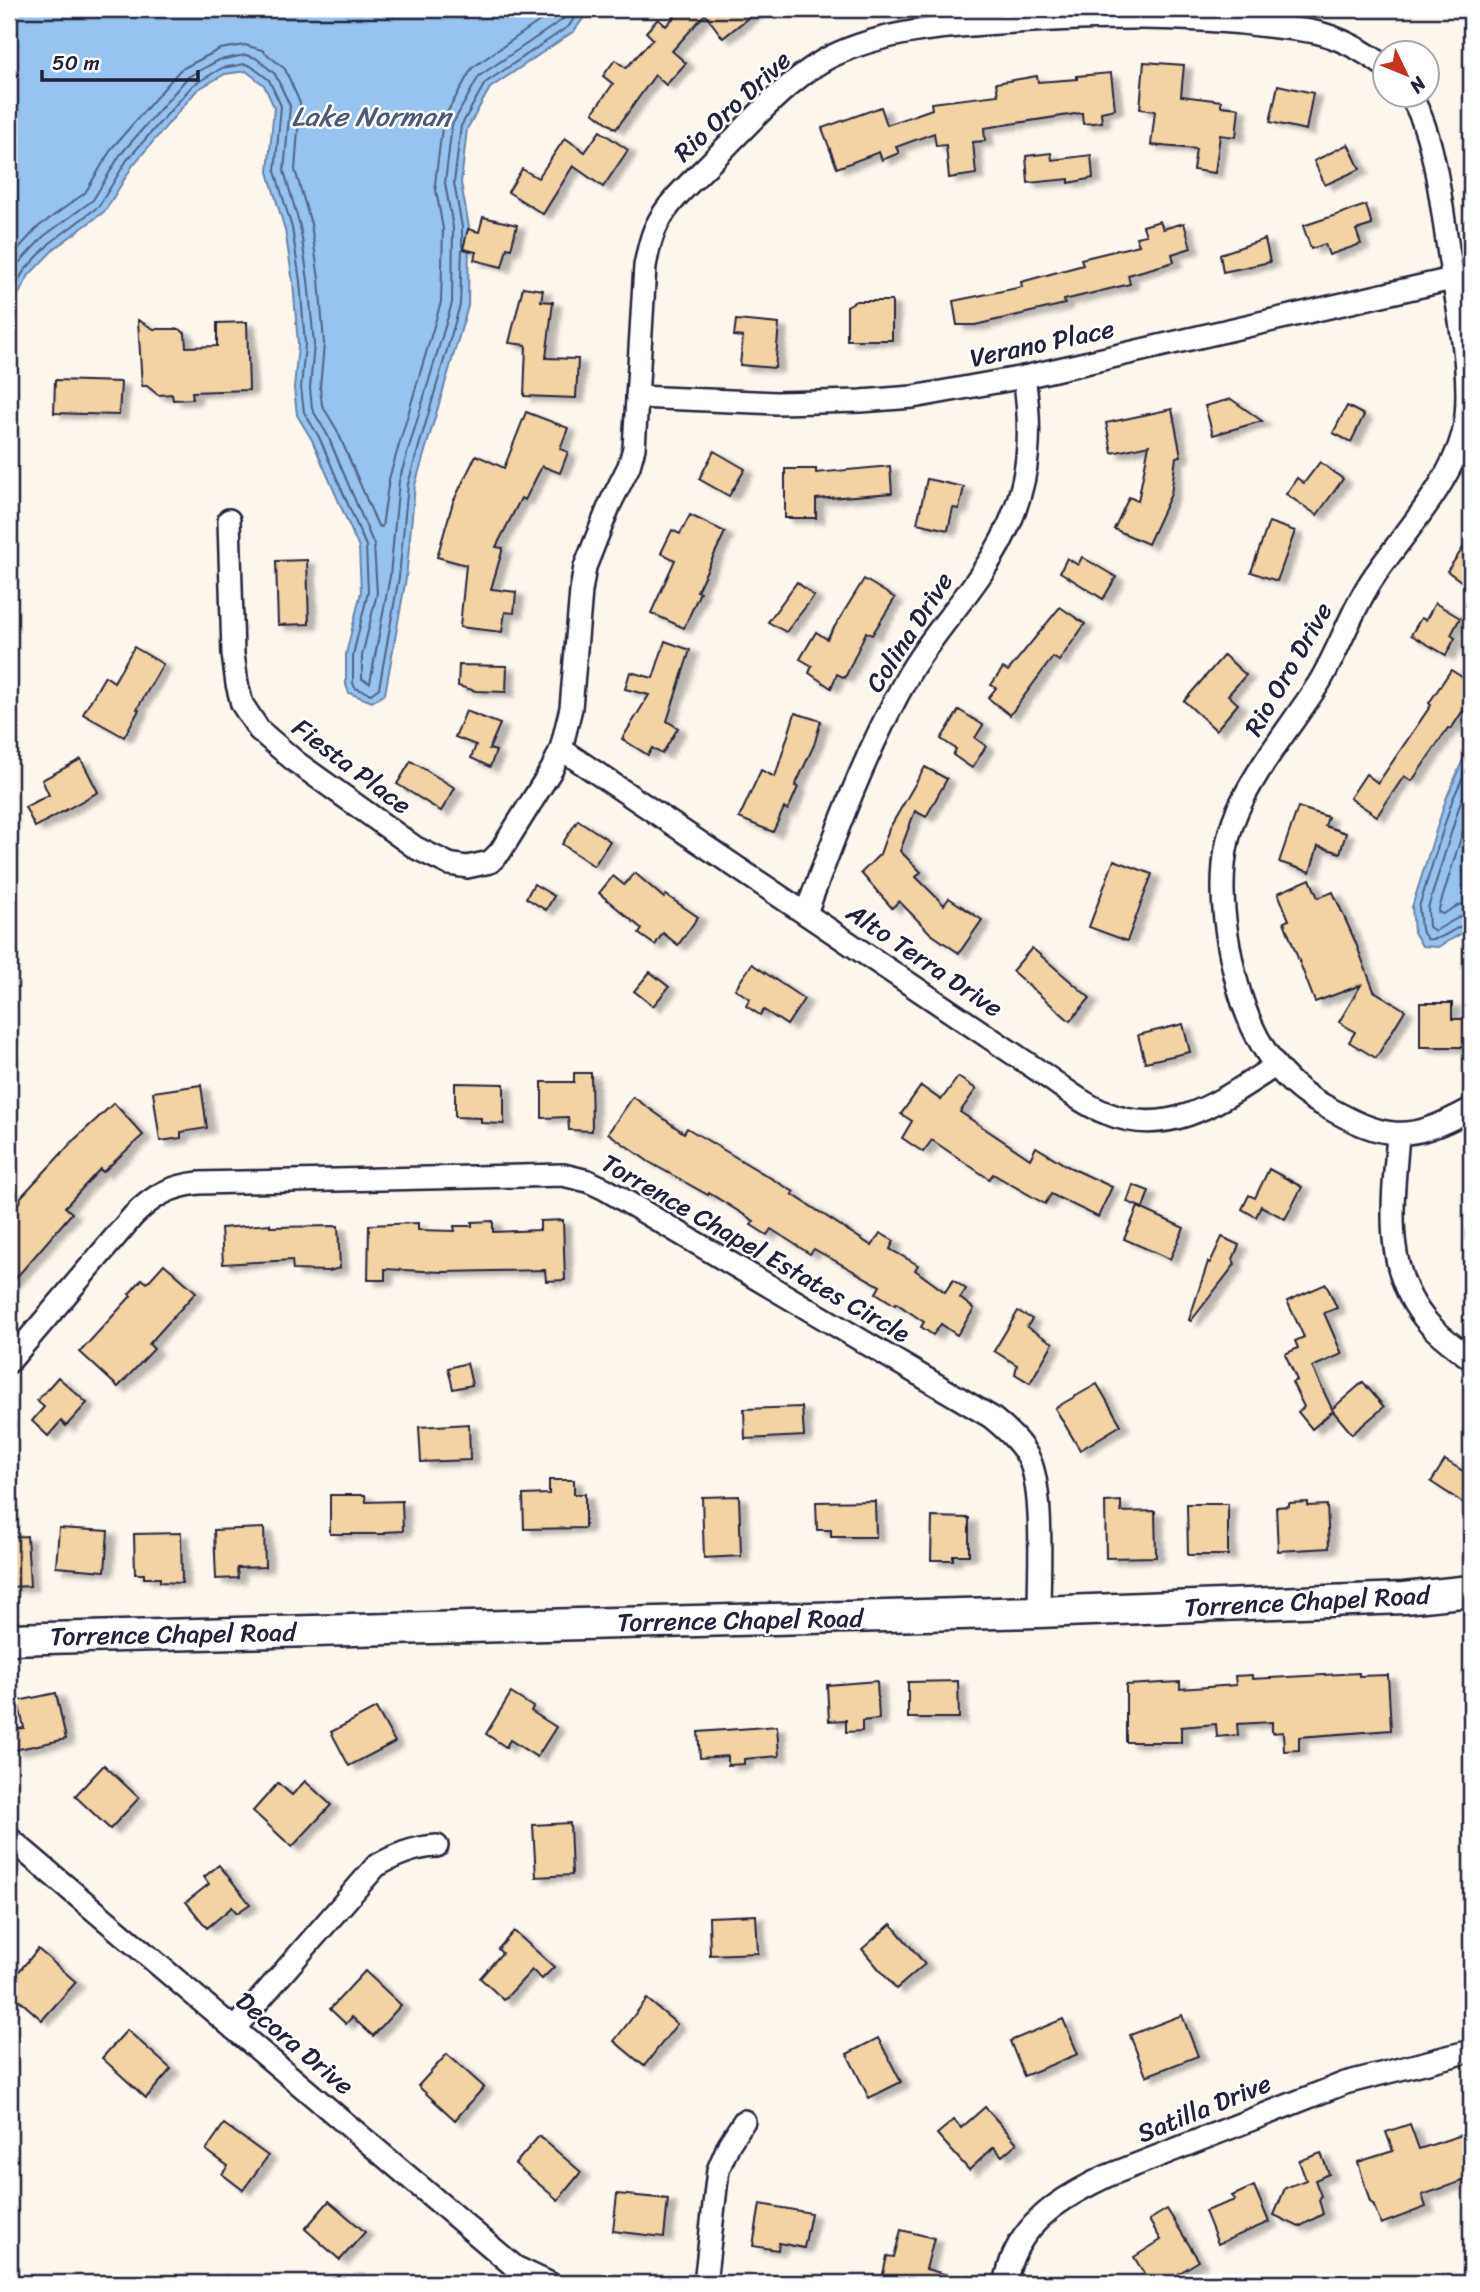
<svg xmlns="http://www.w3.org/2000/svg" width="1480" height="2292" font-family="Sriracha,sans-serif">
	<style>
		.water { fill: #96c3f0; stroke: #6883a8; stroke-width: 2 }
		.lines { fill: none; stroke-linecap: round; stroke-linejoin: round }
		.shore { stroke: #506283; stroke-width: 2 }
		.building { fill: #f3d2a4; stroke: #22223b; stroke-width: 2; filter: url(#shadow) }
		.street-casing { stroke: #22223b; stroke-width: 26 }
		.secondary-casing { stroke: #22223b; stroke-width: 35 }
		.street { stroke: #fff; stroke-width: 21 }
		.secondary { stroke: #fff; stroke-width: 30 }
		.labels { text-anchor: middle; stroke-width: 5; stroke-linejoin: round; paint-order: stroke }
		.street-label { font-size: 26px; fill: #22223b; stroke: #fff }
		.water-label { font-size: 28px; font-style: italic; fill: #4b5a7a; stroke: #fff }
	</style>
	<defs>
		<filter id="shadow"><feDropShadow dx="8" dy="4.5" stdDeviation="2" flood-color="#0004"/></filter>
	</defs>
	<rect width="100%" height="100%" fill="#fdf6ed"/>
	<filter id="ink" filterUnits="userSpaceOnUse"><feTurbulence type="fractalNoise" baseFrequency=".0143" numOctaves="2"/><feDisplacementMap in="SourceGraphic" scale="14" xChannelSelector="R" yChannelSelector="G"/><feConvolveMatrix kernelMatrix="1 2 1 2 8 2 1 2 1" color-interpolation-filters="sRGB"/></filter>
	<g filter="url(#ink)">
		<!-- water -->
		<g class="water">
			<path d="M9 9H590L574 31 490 88 467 129 461 183 469 227 468 306 415 485 406 578 385 694 372 702 349 693 346 685V654L361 592 359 548 312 440 297 415 294 388 298 345 293 282 285 230 268 172 274 107 264 85 246 71 225 74 197 90 133 165 105 211 55 248 29 275 9 312Z"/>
			<path d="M1471 741V928L1438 947 1422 946 1414 932 1412 907 1446 799Z"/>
		</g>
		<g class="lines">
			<!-- shore -->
			<g class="shore">
				<path d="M462 247V227L454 183 461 126 485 83 569 26 580 9"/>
				<path d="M9 259 38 227 85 193 112 148 180 70 220 49 245 45 262 50 285 69 300 103 295 170 311 224 319 279 324 344 320 388 322 405 337 430 378 526 382 527 389 479 441 302 443 229 435 184 443 120 472 68 557 9"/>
				<path d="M9 279 17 265 44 236 93 200 120 155 188 77 219 60 246 55 256 58 275 74 290 106 284 171 300 226 308 280 314 344 310 388 312 409 327 434 374 545 377 593 362 656V679L370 683 390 576 399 481 452 303 453 228 445 183 452 125 479 76 562 20 570 9"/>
				<path d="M9 297 24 271 50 243 99 206 127 160 193 85 222 68 245 64 251 66 269 80 281 106 275 171 292 228 300 281 305 344 301 388 304 412 319 437 366 546 368 592 353 655V683L355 688 371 694 379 688 399 577 408 484 460 305 462 250"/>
				<path d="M1471 759 1452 801 1419 907 1421 930 1427 939C1445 941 1455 925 1471 923"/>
				<path d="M1471 780 1460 804 1428 908 1429 927 1435 931 1461 916 1471 914"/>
				<path d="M1471 805 1438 912 1443 914 1459 905 1471 903"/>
			</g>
		</g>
		<!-- building -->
		<g class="building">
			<path d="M681 9H759L723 38 705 14 672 51 686 63 666 85 655 75 616 129 593 112 613 84 603 76 615 60 626 68 653 39 646 32 658 19 666 26Z"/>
			<path d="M1144 62 1184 65 1181 96 1221 101V106L1239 108 1236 137 1220 135 1215 173 1193 170 1196 149 1151 145 1155 111 1140 109Z"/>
			<path d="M1111 73 1115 109 1101 112 1102 122 1083 124 1082 113 984 128 985 141 973 142 976 174 949 178 946 145 936 146 934 133 896 147 899 153 882 160 879 152 837 168 822 128 881 107 887 125 932 109 931 103 998 95 996 83 1037 76 1038 82 1077 79V76Z"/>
			<path d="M1278 85 1313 93 1306 130 1270 122Z"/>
			<path d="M600 131 628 150 603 187 573 166 543 214 508 192 522 169 538 178 565 138 585 152Z"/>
			<path d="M1348 144 1360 169 1325 185 1314 161Z"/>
			<path d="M1051 153 1052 160 1091 155 1093 178 1069 183V179L1028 183 1026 156Z"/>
			<path d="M1366 205 1372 225 1356 230 1361 244 1329 255 1325 244 1311 249 1303 226Z"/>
			<path d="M483 217 517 225 511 249 507 248 502 267 474 260 476 252 463 249 468 229 479 232Z"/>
			<path d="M1160 221 1163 229 1184 223 1191 248 1172 254 1174 262 1128 275 1130 284 1064 300 1065 304 975 325H957L953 301 1022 287 1021 282 1083 265 1081 259 1139 245 1136 237 1146 235 1143 226Z"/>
			<path d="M1265 239 1270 262 1223 272 1220 254Z"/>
			<path d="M523 287 543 290 541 301 553 302 546 358 578 359 576 398 524 396 526 345 509 343Z"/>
			<path d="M856 301H892V340H847V306Z"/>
			<path d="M138 320 154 329H179L185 333 186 347 217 346V323L247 322 249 390 192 392 193 399 173 400 172 394 158 395 147 386H142Z"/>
			<path d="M736 320 779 324 775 368 740 365 743 337 734 336Z"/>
			<path d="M55 380 121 382 119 415 54 413Z"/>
			<path d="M1231 399 1262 421 1213 435 1205 406Z"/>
			<path d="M1347 406 1364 415 1351 442 1333 433Z"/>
			<path d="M1172 409 1181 456 1176 457 1171 494 1148 544 1114 529 1129 497 1138 501 1149 445 1112 453 1106 423Z"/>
			<path d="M526 412 568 428 560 449 568 452 560 473 542 466 525 500 521 498 496 547 503 548 491 589 516 592 514 613 505 612 502 632 460 627 466 565 437 557 453 502 476 455 504 468Z"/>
			<path d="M714 451 745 469 729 496 699 479Z"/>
			<path d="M1320 462 1343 479 1317 515 1286 494 1297 478 1304 483Z"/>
			<path d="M890 466 892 493 816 499V518H785V469H816V473Z"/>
			<path d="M927 479 964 487 959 509 953 508 948 530 917 523Z"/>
			<path d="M690 515 725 532 697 591 700 592 684 628 651 613 675 560 661 553 672 530 680 534Z"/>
			<path d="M1269 522 1295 531 1277 581 1251 572Z"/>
			<path d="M1471 537V588L1447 571Z"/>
			<path d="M1082 557 1116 577 1103 599 1060 572 1067 558 1078 565Z"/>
			<path d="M307 560 309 624 278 625 276 561Z"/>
			<path d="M864 579 895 598 872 635 866 632 845 678 837 674 831 688 809 673 812 666 800 659 816 632 827 639Z"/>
			<path d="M797 582 814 596 786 632 768 622Z"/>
			<path d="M1435 603 1460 618 1451 635 1455 638 1446 655 1411 635 1421 618 1426 620Z"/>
			<path d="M1060 607 1085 624 1059 661 1053 657 1010 715 988 698 996 688 991 685 1003 668 1008 671Z"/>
			<path d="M665 641 690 650 667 721 678 728 662 754 652 748 648 755 622 739 649 695 625 689 630 672 653 678Z"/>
			<path d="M134 647 163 664 137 709 139 710 124 737 83 714 105 676 114 682Z"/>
			<path d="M1224 655 1246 675 1228 695 1238 704 1216 730 1184 701Z"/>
			<path d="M459 665 507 666 506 692 476 691 458 686Z"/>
			<path d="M1451 670 1471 683V698L1451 729 1448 728 1412 781 1404 776 1377 816 1350 798 1366 774 1378 783 1431 705 1429 703Z"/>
			<path d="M959 710 983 725 975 738 986 746 972 768 953 755 956 749 941 739Z"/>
			<path d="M466 711 500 724 489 749 496 751 490 767 471 758 476 745 455 737Z"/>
			<path d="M795 713 821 721 814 745 795 786 798 787 788 810 784 808 773 832 739 818 761 770 775 777Z"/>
			<path d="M81 759 98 792 35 827 25 807 49 795 42 780Z"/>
			<path d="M411 761 455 788 441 811 397 784Z"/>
			<path d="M925 767 947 779 926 817 915 811 900 851 921 872 916 877 944 905 949 898 982 920 959 953 931 934 899 901 892 908 861 873 880 854 889 829Z"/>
			<path d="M1298 807 1328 817 1325 826 1346 833 1340 853 1318 846 1310 872 1279 862Z"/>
			<path d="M578 820 610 841 594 866 562 844Z"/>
			<path d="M1114 860 1152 874 1127 941 1089 927Z"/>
			<path d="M635 873 664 898 666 895 698 917 678 945 663 933 655 945 639 934 642 929 599 893 613 876 624 885Z"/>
			<path d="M1310 879 1318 898 1333 892 1355 941 1374 991 1405 1010 1376 1058 1349 1042 1355 1032 1339 1022 1361 985 1315 1002 1284 922 1289 920 1278 893Z"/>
			<path d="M534 884 554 896 546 910 526 898Z"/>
			<path d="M1032 948 1090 998 1070 1021 1012 971Z"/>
			<path d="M752 964 804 999 787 1025 764 1010 760 1015 746 1006 750 999 735 989Z"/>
			<path d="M650 972 669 987 653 1006 634 991Z"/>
			<path d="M1420 1003H1452V1019H1469L1470 1047H1420Z"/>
			<path d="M1183 1024 1190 1052 1145 1062 1138 1035Z"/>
			<path d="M574 1073H591L592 1131 569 1130 568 1117 542 1118V1082H574Z"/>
			<path d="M958 1077 976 1089 960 1112 1030 1159 1036 1147 1067 1166 1112 1187 1098 1217 1051 1194 1045 1204 993 1174 989 1179 932 1140 923 1152 902 1138 912 1121 901 1114 921 1086 941 1100Z"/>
			<path d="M455 1083 504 1084V1124L481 1123V1118L455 1117Z"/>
			<path d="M201 1085 207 1128 181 1132V1138L160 1141 153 1092Z"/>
			<path d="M633 1097 684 1133 687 1128 794 1192 792 1194 872 1246 880 1233 894 1241 890 1249 918 1265 915 1270 945 1292 953 1280 966 1289 960 1298 974 1309 957 1335 941 1324 933 1335 921 1327 924 1322 896 1303 895 1305 876 1293 880 1286 814 1249 810 1254 771 1229 767 1235 751 1225 754 1221 709 1193 708 1195 649 1162 608 1133Z"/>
			<path d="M114 1103 143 1135 103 1172 100 1169 65 1207 72 1213 9 1286V1214L21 1200 20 1198 74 1140Z"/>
			<path d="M1269 1169 1302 1187 1285 1219 1261 1206 1256 1217 1242 1209 1249 1195 1255 1198Z"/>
			<path d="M1133 1185 1149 1191 1143 1208 1127 1202Z"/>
			<path d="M1138 1207 1184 1228 1170 1259 1124 1239Z"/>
			<path d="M563 1220 565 1280 546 1281 545 1270 443 1272 385 1269V1280H368L369 1225 418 1223V1230L455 1231 454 1226H472V1222L493 1221V1232L540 1230V1221Z"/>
			<path d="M270 1224V1227L338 1226 340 1268 329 1271 293 1270 292 1260 223 1264 221 1228Z"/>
			<path d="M1222 1237 1239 1245 1233 1259 1235 1264 1191 1321 1189 1320 1208 1262 1210 1263Z"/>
			<path d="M164 1264 196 1292 149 1344 154 1349 118 1387 80 1352 131 1296 129 1294 142 1279 147 1283Z"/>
			<path d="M1326 1284 1337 1308 1324 1313 1342 1354 1312 1367 1332 1409 1363 1382 1384 1407 1352 1434 1333 1411 1312 1429 1298 1412 1304 1407 1292 1382 1297 1380 1285 1354 1298 1348 1295 1341 1304 1337 1287 1301Z"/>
			<path d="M1018 1311 1032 1319 1027 1327 1053 1343 1030 1383 1015 1374 1017 1365 994 1351Z"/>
			<path d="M467 1363 472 1385 453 1389 448 1368Z"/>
			<path d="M58 1377 87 1403 66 1426 61 1421 48 1436 32 1421 44 1407 37 1401Z"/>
			<path d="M1097 1384 1121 1425 1080 1450 1055 1408Z"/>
			<path d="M802 1407 804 1436 745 1439 744 1409Z"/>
			<path d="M469 1424 470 1460 421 1462 419 1427Z"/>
			<path d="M1445 1460 1471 1476V1508L1431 1482Z"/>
			<path d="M549 1480H574V1494H585V1528L524 1529 523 1495 549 1494Z"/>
			<path d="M330 1495H365L366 1502 402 1501 403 1531 385 1532V1534H330Z"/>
			<path d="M739 1496 741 1556 704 1558 702 1497Z"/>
			<path d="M875 1501 876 1537H831V1530H817L816 1502Z"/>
			<path d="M1121 1501V1512L1155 1511 1156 1557 1106 1558 1105 1502Z"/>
			<path d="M1308 1502V1506L1327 1505 1329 1548 1278 1551 1276 1507 1289 1506V1503Z"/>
			<path d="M1187 1504H1228V1555H1188Z"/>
			<path d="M932 1517 969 1518V1555H953V1560H931Z"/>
			<path d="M59 1528 108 1531 105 1571 56 1567Z"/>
			<path d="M264 1528 265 1567 237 1568 238 1578 216 1579 214 1530Z"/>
			<path d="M181 1533 182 1583 160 1582V1578H144V1574H135L134 1534Z"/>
			<path d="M27 1536 30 1586 9 1587V1537Z"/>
			<path d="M1359 1673V1676L1388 1675 1391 1730 1299 1737V1750L1284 1751 1283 1732 1272 1733V1722L1237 1724 1238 1735 1217 1737 1216 1724 1181 1727V1742H1126V1685L1180 1682V1689L1236 1685 1235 1676 1252 1675V1679Z"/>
			<path d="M877 1681 879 1719 862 1721V1731L846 1732V1720L829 1721 827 1685Z"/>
			<path d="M958 1681 959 1718H908V1682Z"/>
			<path d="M56 1693 66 1739 14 1750 10 1730 24 1728 18 1701Z"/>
			<path d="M511 1693 533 1707 531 1711 556 1727 537 1757 510 1740 506 1747 486 1734Z"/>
			<path d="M376 1708 395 1742 349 1766 331 1732Z"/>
			<path d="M777 1726 779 1756 744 1759V1764L728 1765V1756L700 1758 698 1732Z"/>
			<path d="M104 1765 139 1798 110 1829 75 1796Z"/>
			<path d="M305 1781 331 1805 292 1847 253 1811 278 1783 292 1795Z"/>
			<path d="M570 1823 572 1875 536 1877 533 1825Z"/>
			<path d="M219 1865 250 1904 237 1913 232 1907 207 1928 186 1902 209 1884 204 1877Z"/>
			<path d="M756 1915 758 1953 710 1955 709 1917Z"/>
			<path d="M891 1924 925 1964 896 1989 862 1949Z"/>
			<path d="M514 1931 554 1967 542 1979 532 1970 504 2000 480 1978 502 1953 498 1949Z"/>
			<path d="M38 1949 76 1982 42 2020 9 1991V1983Z"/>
			<path d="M365 1971 401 2005 373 2036 352 2017 346 2024 330 2009Z"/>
			<path d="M647 1999 677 2024 644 2066 614 2041Z"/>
			<path d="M1182 2015 1198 2056 1146 2076 1130 2035Z"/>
			<path d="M1063 2019 1078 2054 1024 2076 1010 2041Z"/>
			<path d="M127 2030 171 2069 146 2098 102 2058Z"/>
			<path d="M878 2038 901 2082 869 2098 847 2054Z"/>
			<path d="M447 2054 484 2087 455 2120 418 2086Z"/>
			<path d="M985 2107 1017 2143 1002 2156 994 2147 969 2170 937 2134 954 2120 961 2128Z"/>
			<path d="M224 2124 268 2156 243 2190 222 2174 228 2166 206 2150Z"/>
			<path d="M1410 2124 1419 2149 1471 2132V2178L1422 2195 1426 2207 1381 2224 1373 2204 1370 2202 1358 2162 1393 2151 1386 2132Z"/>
			<path d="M539 2136 581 2172 558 2200 515 2164Z"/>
			<path d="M1321 2153 1329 2174 1315 2180 1321 2196 1319 2200 1323 2214 1299 2227 1274 2215 1285 2188 1306 2180 1299 2161Z"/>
			<path d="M1254 2186 1269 2222 1218 2244 1205 2211 1235 2200 1232 2196Z"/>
			<path d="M617 2194 668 2199 664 2237 613 2231Z"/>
			<path d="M329 2201 365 2232 340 2260 305 2229Z"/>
			<path d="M760 2204 811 2213 804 2248 779 2243 778 2250 753 2246Z"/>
			<path d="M1167 2209 1199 2261 1163 2283H1150L1134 2257 1161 2240 1149 2220Z"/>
			<path d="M901 2230 934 2238 926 2269 959 2278 958 2283H881L887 2256 894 2257Z"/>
		</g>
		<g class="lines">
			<!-- street casing -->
			<g class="street-casing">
				<g id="street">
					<path d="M1409 94C1435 131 1442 211 1449 255 1457 307 1475 383 1463 434 1450 484 1404 533 1375 575 1352 608 1340 648 1319 683 1294 722 1263 759 1242 801 1213 857 1222 924 1237 983 1250 1033 1276 1080 1323 1105 1385 1140 1407 1144 1471 1109"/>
					<path d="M637 397 776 403 861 401 913 397 1024 377 1452 279"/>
					<path d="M229 520 233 654 237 684 242 704 259 730 296 762 416 848 449 864 467 867 490 862 500 852 552 769 561 749 571 708 581 591 585 567 610 504 629 466 634 448 645 266C648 251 651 235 659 221 672 197 696 178 715 158 747 126 789 78 830 57 886 29 954 26 1015 22 1100 17 1184 15 1268 26 1284 28 1300 29 1315 32 1342 38 1364 51 1386 67"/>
					<path d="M561 749 1033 1067C1056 1082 1080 1103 1106 1113 1171 1140 1223 1099 1275 1066"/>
					<path d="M806 913C836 832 866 750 909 674 930 638 958 608 981 574 1025 511 1036 452 1024 377"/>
					<path d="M1398 1135C1393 1201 1381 1272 1430 1325 1442 1338 1457 1348 1471 1359"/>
					<path d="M9 1362 133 1216C153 1196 170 1186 199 1183L563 1175 588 1181 605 1189 991 1417C1006 1429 1022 1443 1030 1461 1044 1495 1039 1574 1039 1612"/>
					<path d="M9 1838 515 2267 549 2283"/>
					<path d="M234 2029 376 1866C396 1855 414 1847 437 1846"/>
					<path d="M705 2283 718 2170 729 2144 744 2121"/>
					<path d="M1005 2283C1008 2273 1010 2261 1015 2252 1033 2214 1071 2193 1107 2176L1345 2083 1471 2051"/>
				</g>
			</g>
			<!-- secondary casing -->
			<g class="secondary-casing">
				<path id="secondary" d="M9 1639 1039 1612 1404 1598 1471 1591"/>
			</g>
			<!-- street -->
			<use href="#street" class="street"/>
			<!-- secondary -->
			<use href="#secondary" class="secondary"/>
		</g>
	</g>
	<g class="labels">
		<!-- street labels -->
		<g class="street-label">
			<text transform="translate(732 106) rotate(-43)" y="9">Rio Oro Drive</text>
			<text transform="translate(1042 343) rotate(-12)" y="9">Verano Place</text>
			<text transform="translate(909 632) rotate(-57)" y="9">Colina Drive</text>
			<text transform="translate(1288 669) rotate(-60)" y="9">Rio Oro Drive</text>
			<text transform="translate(352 766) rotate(37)" y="9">Fiesta Place</text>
			<text transform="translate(925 960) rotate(34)" y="9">Alto Terra Drive</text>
			<text transform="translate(756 1248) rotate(30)" y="9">Torrence Chapel Estates Circle</text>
			<text transform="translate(1307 1601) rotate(-3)" y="9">Torrence Chapel Road</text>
			<text transform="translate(740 1620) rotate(-1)" y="9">Torrence Chapel Road</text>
			<text transform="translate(173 1634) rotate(-1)" y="9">Torrence Chapel Road</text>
			<text transform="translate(295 2043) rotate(40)" y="9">Decora Drive</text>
			<text transform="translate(1204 2108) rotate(-22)" y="9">Satilla Drive</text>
		</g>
		<!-- water labels -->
		<g class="water-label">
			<text x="371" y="126">Lake Norman</text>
		</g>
	</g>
	<!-- margin -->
	<rect width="1480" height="2292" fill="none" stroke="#fff" stroke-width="35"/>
	<rect x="18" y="18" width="1445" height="2257" fill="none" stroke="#22223b" stroke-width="2.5" filter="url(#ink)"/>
	<!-- north arrow -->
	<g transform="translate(1406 74) rotate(133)"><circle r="33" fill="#ffffff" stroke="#a7a7b1" stroke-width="2"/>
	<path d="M0-5L12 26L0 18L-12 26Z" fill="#c8321e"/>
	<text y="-10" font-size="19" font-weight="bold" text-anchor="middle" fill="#22223b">N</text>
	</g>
	<!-- scale -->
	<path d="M42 70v10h156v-10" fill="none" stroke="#22223b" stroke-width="3.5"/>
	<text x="52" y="70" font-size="21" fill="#22223b" stroke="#ffffff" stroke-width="5" paint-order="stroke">50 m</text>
</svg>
